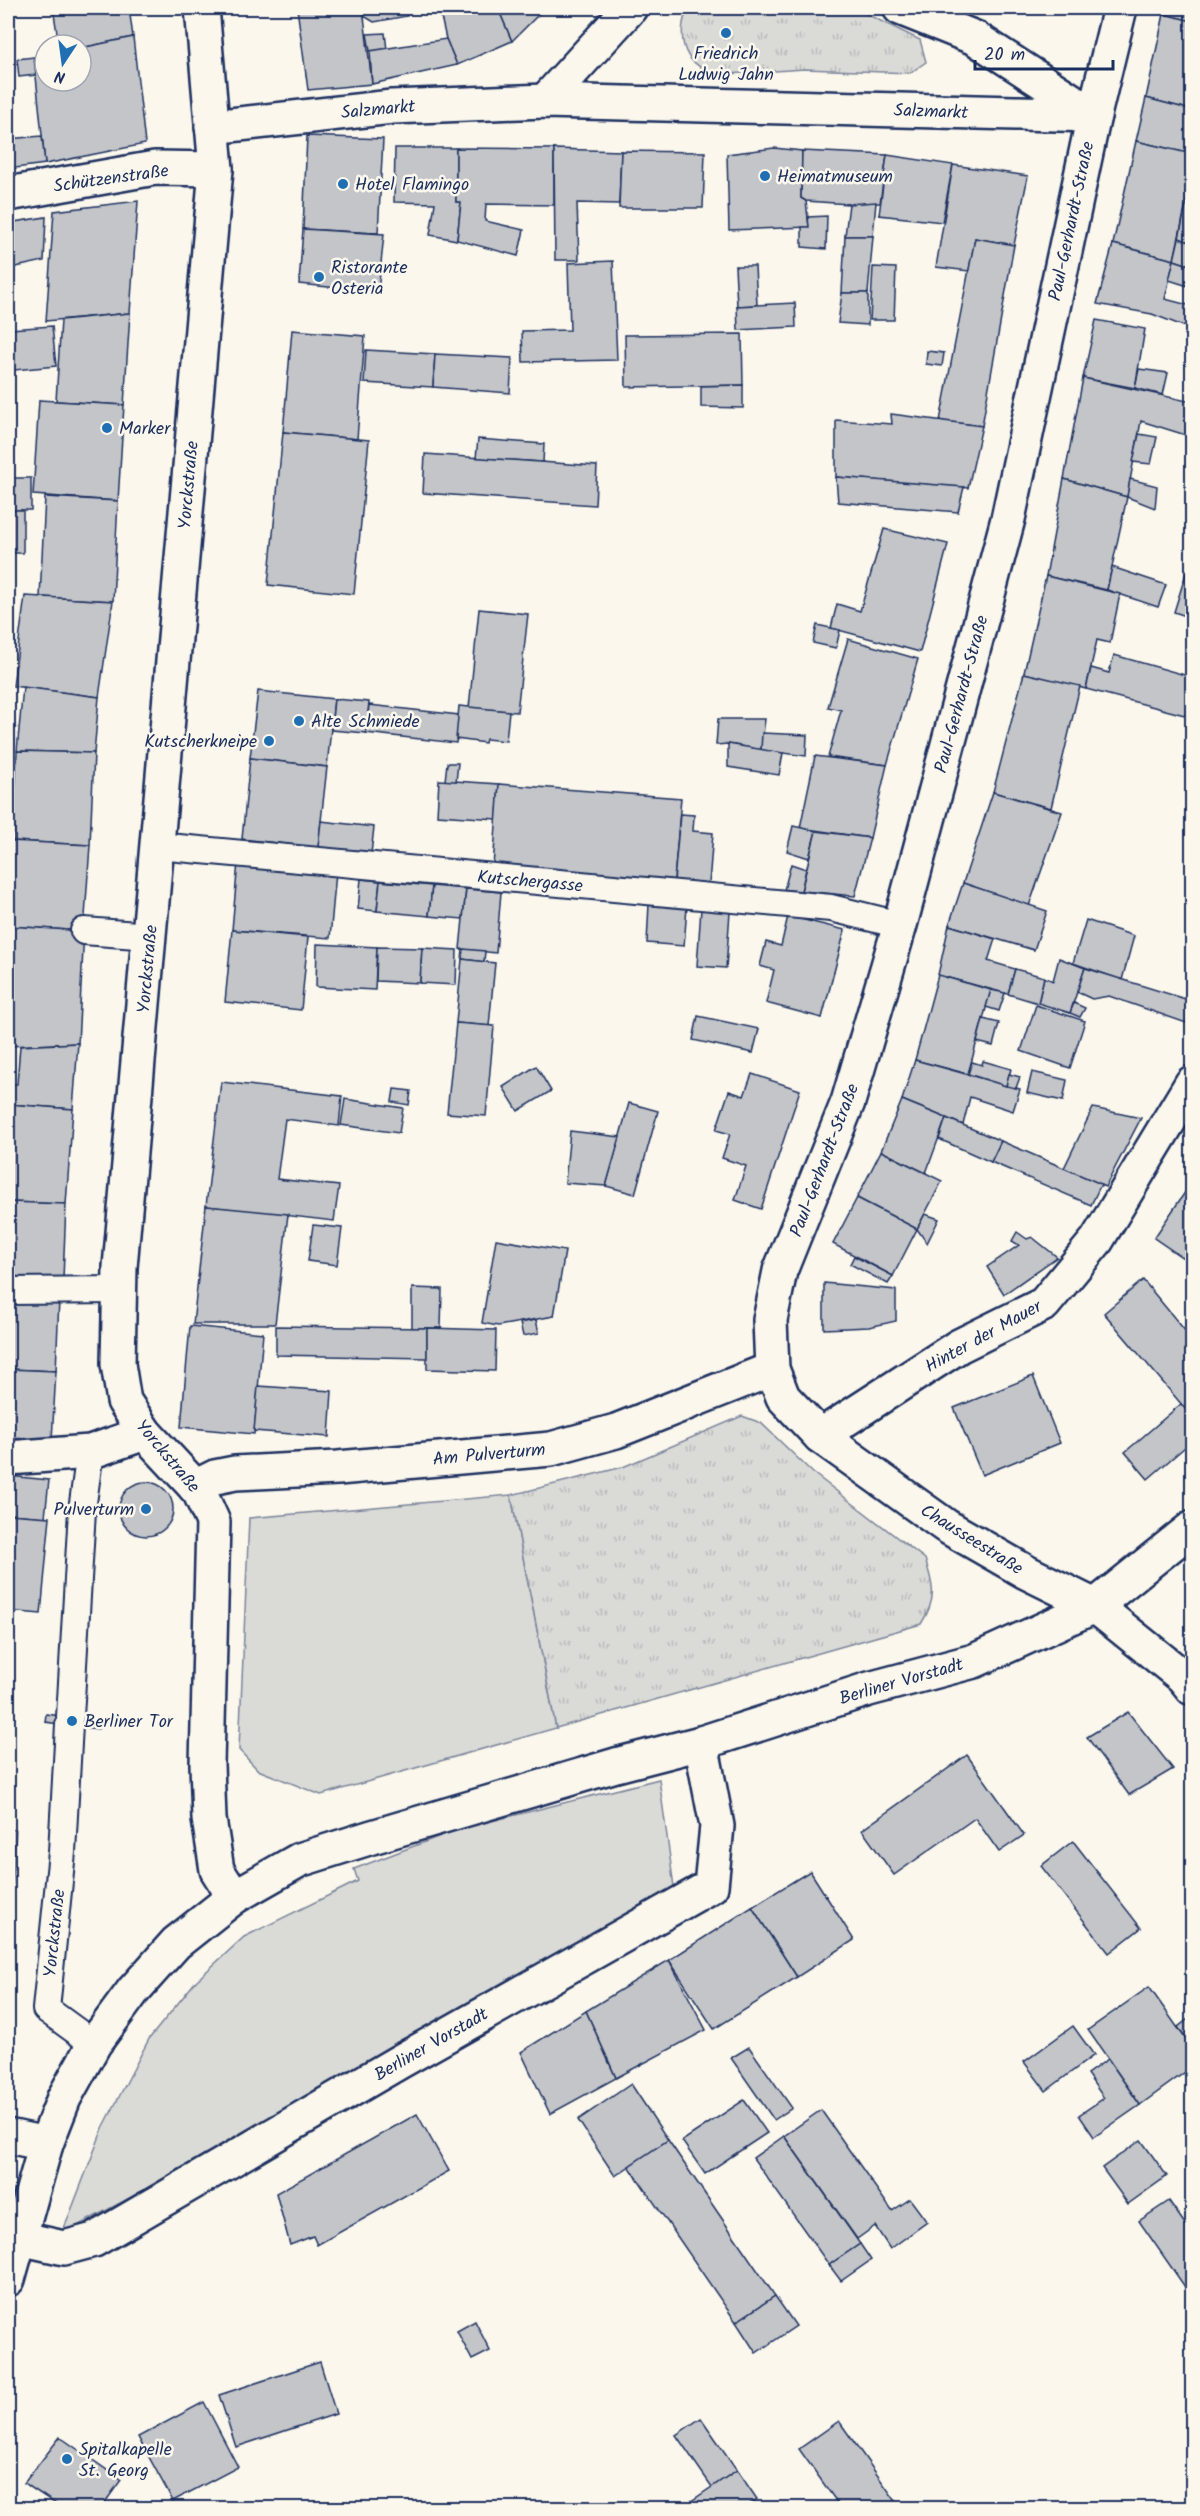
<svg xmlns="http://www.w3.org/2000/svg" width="1200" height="2516" font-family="Kalam,sans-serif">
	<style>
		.green { fill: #dadad7; stroke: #7a849a; stroke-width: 1.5 }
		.cemetery { fill: url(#cemetery-stones); stroke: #7a849a; stroke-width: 1.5 }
		.park { fill: url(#park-tufts); stroke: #7a849a; stroke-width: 1.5 }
		.building { fill: #c3c5c9; stroke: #1b2f5e; stroke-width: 1.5 }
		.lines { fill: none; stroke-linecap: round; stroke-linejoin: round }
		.service-casing { stroke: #1b2f5e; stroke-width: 30 }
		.minor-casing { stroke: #1b2f5e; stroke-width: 38 }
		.tertiary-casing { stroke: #1b2f5e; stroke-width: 38 }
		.secondary-casing { stroke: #1b2f5e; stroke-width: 38 }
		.service { stroke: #fbf7ec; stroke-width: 26 }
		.minor { stroke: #fbf7ec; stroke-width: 33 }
		.tertiary { stroke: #fbf7ec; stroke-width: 33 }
		.secondary { stroke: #fbf7ec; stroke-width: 33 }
		.poi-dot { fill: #1f6fb2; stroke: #fbf7ec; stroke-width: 2 }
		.labels { text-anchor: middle; stroke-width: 5; stroke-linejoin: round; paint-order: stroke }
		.poi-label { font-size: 18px; fill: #1b2f5e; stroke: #fbf7ec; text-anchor: start }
		.street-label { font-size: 18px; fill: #1b2f5e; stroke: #fbf7ec }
	</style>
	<defs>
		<pattern id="cemetery-stones" width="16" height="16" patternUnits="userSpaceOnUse" patternTransform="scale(1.5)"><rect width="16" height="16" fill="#dadad7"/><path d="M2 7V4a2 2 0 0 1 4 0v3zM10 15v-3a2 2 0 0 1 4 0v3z" fill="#babbbb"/></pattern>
		<pattern id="park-tufts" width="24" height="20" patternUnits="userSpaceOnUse" patternTransform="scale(1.5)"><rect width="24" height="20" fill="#dadad7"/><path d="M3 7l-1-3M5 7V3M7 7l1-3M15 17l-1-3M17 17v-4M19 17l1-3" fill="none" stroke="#babbbb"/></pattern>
	</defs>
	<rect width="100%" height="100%" fill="#fbf7ec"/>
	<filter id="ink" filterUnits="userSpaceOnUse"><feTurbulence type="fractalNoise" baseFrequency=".0167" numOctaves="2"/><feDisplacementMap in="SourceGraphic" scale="12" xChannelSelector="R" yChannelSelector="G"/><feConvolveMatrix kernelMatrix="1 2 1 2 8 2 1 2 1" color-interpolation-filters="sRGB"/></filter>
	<g filter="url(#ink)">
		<!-- green -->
		<g class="green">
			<path d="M511 1495 556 1728 321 1795 258 1770 239 1750 249 1518Z"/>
			<path d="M659 1779 675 1894 261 2128 62 2234 103 2128 149 2039 196 1981 244 1937 358 1881 354 1869 456 1830Z"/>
		</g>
		<!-- cemetery -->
		<path class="cemetery" d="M8 1829 16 1830 8 1952Z"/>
		<!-- park -->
		<g class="park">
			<path d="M689 8H854L920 40 926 62 910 73 805 69 711 75C705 70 694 64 689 57 680 44 680 21 689 8Z"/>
			<path d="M742 1416 761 1423 813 1473 925 1559C934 1587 937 1599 921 1624L556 1728 511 1495 623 1467Z"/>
		</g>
		<!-- building -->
		<g class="building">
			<path d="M53 8H129L133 37 81 48V45H59Z"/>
			<path d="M297 8H363L372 84 308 90Z"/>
			<path d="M363 8H405L407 16 374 22 364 16Z"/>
			<path d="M439 8H498L512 41 457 65 446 39Z"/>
			<path d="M498 8H545L512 41Z"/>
			<path d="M1166 8H1192V21L1164 14Z"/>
			<path d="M1164 14 1192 21V110L1146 98Z"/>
			<path d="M385 33 387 50 370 51 367 34Z"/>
			<path d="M133 37 145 144 45 164 34 57 45 55V81H81V48Z"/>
			<path d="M446 39 457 65 372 84 370 51Z"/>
			<path d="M34 57 36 75 19 77 17 59Z"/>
			<path d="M1146 98 1192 110V154L1136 141Z"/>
			<path d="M42 136 45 164 8 169V139Z"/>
			<path d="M307 136 383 139 378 233 303 229Z"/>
			<path d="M1136 141 1192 154V176L1174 260 1113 244Z"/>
			<path d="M395 148H456V202H461L457 240 430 235 435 203 394 202Z"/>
			<path d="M456 148 554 149V205L486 204 485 221 524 230 518 256 457 240 461 202H456Z"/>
			<path d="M774 148 802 151 801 198 806 201 809 227 729 230 727 154Z"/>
			<path d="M554 149 621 151 619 204 577 203 579 260H555Z"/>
			<path d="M621 151 705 152 703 208H619Z"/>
			<path d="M802 151 887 155 880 203 849 204 806 201 801 198Z"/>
			<path d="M887 155 953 165 942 222 879 215Z"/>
			<path d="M953 165 1028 176 1014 245 975 238 969 271 936 267Z"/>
			<path d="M1190 187H1192V243L1179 238Z"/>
			<path d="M138 201 130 313 46 321 54 211Z"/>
			<path d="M876 202 873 236H845L849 204Z"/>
			<path d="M827 216 826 249 802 247V227H809L808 217Z"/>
			<path d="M46 217 44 261 11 268 8 223Z"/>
			<path d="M303 229 384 234 378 292 299 284Z"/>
			<path d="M845 236H873L868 293H842Z"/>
			<path d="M975 238 1014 245 982 426 940 421Z"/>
			<path d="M1179 238 1192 243V266L1174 260Z"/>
			<path d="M1113 244 1174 260 1165 299 1192 306 1188 328 1152 314 1097 304Z"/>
			<path d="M1174 260 1192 266 1191 287 1169 280Z"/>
			<path d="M613 261 617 360 523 362 522 331 570 330 568 263Z"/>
			<path d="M735 266H755L757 305 737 306Z"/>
			<path d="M873 267 896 268 894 320H870Z"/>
			<path d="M842 293H868V325L838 323Z"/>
			<path d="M795 303 796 327 738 330 737 306Z"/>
			<path d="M130 313 124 405 56 401 61 320Z"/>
			<path d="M1096 320 1145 329 1135 388 1083 378Z"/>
			<path d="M52 326 56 366 14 370 10 329Z"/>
			<path d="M10 329 13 361 8 362V330Z"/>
			<path d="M292 330 365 336 357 439 283 432Z"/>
			<path d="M742 334 743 385 626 387 625 335Z"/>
			<path d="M366 350 435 354 433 387 364 383Z"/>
			<path d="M927 351 944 353 942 366 926 364Z"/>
			<path d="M435 354 512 358 510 393 433 387Z"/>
			<path d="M1139 369 1168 373 1163 395 1135 388Z"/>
			<path d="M1083 378 1192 402V437L1141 421 1127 497 1064 479Z"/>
			<path d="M743 385V408L701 407V386Z"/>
			<path d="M39 400 124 405 118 501 33 495Z"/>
			<path d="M891 414 982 426 968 488 836 477V420L892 424Z"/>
			<path d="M283 432 369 440 354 594 268 585Z"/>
			<path d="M1139 434 1157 437 1151 464 1133 462Z"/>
			<path d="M478 439 544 444 543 462 476 458Z"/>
			<path d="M425 454 597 466 595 505 423 493Z"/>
			<path d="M836 477 964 487 958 512 838 502Z"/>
			<rect x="8" y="478" width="23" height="32"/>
			<path d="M1064 479 1127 497 1107 590 1046 576Z"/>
			<path d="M1130 479 1157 486 1155 508 1127 497Z"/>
			<path d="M45 497 118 501 113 601 40 597Z"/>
			<rect x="8" y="510" width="15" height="43"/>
			<path d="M884 529 948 544 920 652 831 628 837 604 860 611Z"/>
			<path d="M1112 567 1166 585 1158 607 1107 590Z"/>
			<path d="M1187 570 1192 572V618L1174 612Z"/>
			<path d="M1046 576 1120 594 1110 643 1097 640 1086 689 1024 673Z"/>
			<path d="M25 596 113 601 99 697 13 686Z"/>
			<path d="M479 609 528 614 517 712 469 708Z"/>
			<path d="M817 625 840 630 836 648 813 643Z"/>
			<path d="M848 639 918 659 887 765 828 757 841 710 828 707Z"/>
			<path d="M1114 655 1192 677V717L1086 689 1091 668 1109 673Z"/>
			<path d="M1024 673 1080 686 1051 808 993 792Z"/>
			<path d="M23 687 99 697 94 753 17 751Z"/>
			<path d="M258 691 334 699 327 767 250 758Z"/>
			<path d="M334 699 369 702 366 733 331 730Z"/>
			<path d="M369 705 459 715 456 743 366 733Z"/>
			<path d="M459 706 509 711 506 741 486 739 485 743 456 739Z"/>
			<path d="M718 719H765L761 750 728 744 716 745Z"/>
			<rect x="8" y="732" width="6" height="25"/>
			<path d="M762 733 807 735 806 756 761 750Z"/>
			<path d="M728 744 783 753 779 775 728 767Z"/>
			<path d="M17 751 94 753 90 845 13 841Z"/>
			<path d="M815 756 887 765 870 838 800 828Z"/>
			<path d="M250 758 327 767 318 848 242 839Z"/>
			<path d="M447 763H458L456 782 445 781Z"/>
			<path d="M439 780 499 784 497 819 437 815Z"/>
			<path d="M499 784 681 798 674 881 493 867Z"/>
			<path d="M993 792 1062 812 1029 906 963 883Z"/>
			<path d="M680 814 694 815 693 831 713 833 709 884 674 881Z"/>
			<path d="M321 821 374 827 371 854 318 848Z"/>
			<path d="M793 826 816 831 809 858 787 851Z"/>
			<path d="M816 831 870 838 855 896 801 891Z"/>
			<path d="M10 841 90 845 84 931 8 926Z"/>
			<path d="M238 862 336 872 330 938 232 930Z"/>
			<path d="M791 864 806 869 801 891 784 890Z"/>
			<path d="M361 879 380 881 377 911 358 909Z"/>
			<path d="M380 881 432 886 429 916 377 911Z"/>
			<path d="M963 883 1047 911 1034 950 949 925Z"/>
			<path d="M432 886 466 889 463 919 429 916Z"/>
			<path d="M466 889 501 892 496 953 460 949Z"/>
			<path d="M649 904 687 907 684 946 647 943Z"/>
			<path d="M701 909 730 912 726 968 697 966Z"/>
			<path d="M788 916 845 930 822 1018 766 1003 774 970 760 966 766 942 781 946Z"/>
			<path d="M1086 920 1134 936 1122 980 1073 963Z"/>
			<path d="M949 925 995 939 988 961 1015 969 1008 994 938 975Z"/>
			<path d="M8 926 84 931 78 1043 8 1046Z"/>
			<path d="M232 930 308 937 301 1010 225 1002Z"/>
			<path d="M317 944 377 947 375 990 316 987Z"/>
			<path d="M377 947 422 948 420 983 376 981Z"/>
			<path d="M422 948 457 950 456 985 420 983Z"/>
			<path d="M463 949 485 951 484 962 462 959Z"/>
			<path d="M1059 958 1085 968 1070 1013 1038 1003 1044 977 1053 981Z"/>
			<path d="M462 959 495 963 489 1026 456 1023Z"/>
			<path d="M1085 968 1192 1001V1025L1109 996 1092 999 1077 992Z"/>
			<path d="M1015 969 1044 977 1038 1003 1008 994Z"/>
			<path d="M938 975 991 990 968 1074 915 1060Z"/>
			<path d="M991 990 1005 993 999 1011 986 1007Z"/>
			<path d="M1074 1003 1085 1008 1080 1017 1070 1013Z"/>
			<path d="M1036 1005 1085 1021 1070 1068 1021 1051Z"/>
			<path d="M698 1016 759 1029 753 1053 693 1040Z"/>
			<path d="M983 1019 999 1023 993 1046 977 1042Z"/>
			<path d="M456 1023 494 1026 486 1116 447 1113Z"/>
			<path d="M78 1043 73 1109 8 1104V1084H17L20 1046Z"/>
			<path d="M915 1060 1020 1089 1013 1111 970 1097 963 1125 902 1100Z"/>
			<path d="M983 1061 1011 1069 1006 1086 968 1074 972 1062 982 1065Z"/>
			<path d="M536 1066 551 1091 518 1111 503 1087Z"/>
			<path d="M1032 1072 1067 1080 1063 1101 1027 1093Z"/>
			<path d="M752 1074 800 1090 761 1209 735 1200 746 1166 722 1158 730 1134 716 1130 729 1091 744 1096Z"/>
			<path d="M1009 1074 1020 1077 1016 1088 1006 1086Z"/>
			<path d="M221 1082 342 1096 339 1126 285 1119 277 1179 339 1186 334 1221 206 1206Z"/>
			<path d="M394 1089 411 1091 409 1105 392 1102Z"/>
			<path d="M345 1099 403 1108 399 1133 341 1125Z"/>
			<path d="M902 1100 946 1118 926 1173 881 1151Z"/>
			<path d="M629 1103 658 1111 635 1194 606 1186Z"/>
			<path d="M8 1104 73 1109 66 1204 8 1202Z"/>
			<path d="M1093 1108 1141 1118 1105 1187 1064 1168Z"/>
			<path d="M946 1118 1001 1141 991 1162 939 1139Z"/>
			<path d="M570 1131 620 1137 606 1186 565 1183Z"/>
			<path d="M1001 1141 1101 1184 1091 1205 991 1162Z"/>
			<path d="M881 1151 942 1181 917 1229 857 1198Z"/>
			<path d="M1190 1185 1192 1187V1264L1154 1238Z"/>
			<path d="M857 1198 917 1229 893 1276 833 1244Z"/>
			<path d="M8 1202 66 1204 63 1279 8 1276Z"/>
			<path d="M206 1206 288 1214 275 1324H193Z"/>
			<path d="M925 1214 939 1219 927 1243 917 1229Z"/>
			<path d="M313 1225 342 1228 337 1265 308 1261Z"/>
			<path d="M1017 1232 1027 1239 1032 1237 1057 1257 1004 1294 987 1267 1019 1245 1012 1241Z"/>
			<path d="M496 1239 565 1251 554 1316 498 1326 482 1323Z"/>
			<path d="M854 1256 893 1276 888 1284 850 1264Z"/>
			<path d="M1143 1280 1192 1339 1185 1348 1192 1357V1408L1188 1412 1104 1313Z"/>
			<path d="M824 1283 896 1290V1321L869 1327 824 1329Z"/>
			<path d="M412 1288 442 1289 441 1328H412Z"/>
			<path d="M8 1296 59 1299 56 1371 8 1369Z"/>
			<path d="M536 1320 539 1333 523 1336 520 1323Z"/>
			<path d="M190 1326 263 1333 254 1434 181 1427Z"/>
			<path d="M276 1326 427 1328V1358L276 1355Z"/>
			<path d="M427 1328 496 1330 495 1371 427 1369Z"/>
			<path d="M8 1369 56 1371 52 1440 8 1438Z"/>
			<path d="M1033 1376 1060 1443 982 1475 954 1408Z"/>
			<path d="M258 1386 332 1391 329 1437 254 1431Z"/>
			<path d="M1181 1404 1192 1417V1441L1148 1479 1125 1452Z"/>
			<path d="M8 1476 49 1480 45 1517 8 1514Z"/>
			<circle cx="146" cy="1509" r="27"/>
			<path d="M8 1514 50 1517 41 1614 8 1611Z"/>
			<path d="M1128 1712 1173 1769 1129 1795 1087 1737Z"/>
			<path d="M46 1714 100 1721 98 1729 45 1722Z"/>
			<path d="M967 1755 1024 1835 999 1852 975 1818 894 1875 862 1830Z"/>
			<path d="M1073 1841 1141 1928 1109 1953 1041 1866Z"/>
			<path d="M810 1871 854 1940 797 1977 752 1907Z"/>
			<path d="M752 1907 797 1977 714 2029 669 1960Z"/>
			<path d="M669 1960 706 2030 616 2078 586 2011Z"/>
			<path d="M1149 1987 1192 2048V2067L1140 2105 1088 2030Z"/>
			<path d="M586 2011 616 2078 550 2114 521 2052Z"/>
			<path d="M1192 2016V2048L1178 2027Z"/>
			<path d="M1073 2026 1094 2055 1046 2091 1024 2062Z"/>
			<path d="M749 2047 792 2108 774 2120 731 2058Z"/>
			<path d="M1108 2059 1140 2105 1094 2137 1079 2115 1104 2098 1087 2074Z"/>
			<path d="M631 2084 668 2140 615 2176 578 2120Z"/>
			<path d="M744 2100 767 2133 705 2174 682 2141Z"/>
			<path d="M821 2110 892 2211 910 2199 927 2222 890 2249 875 2226 857 2239 784 2136Z"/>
			<path d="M417 2114 449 2171 317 2245 313 2236 290 2245 276 2193Z"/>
			<path d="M784 2136 860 2244 829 2265 753 2158Z"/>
			<path d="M668 2140 775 2296 736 2322 629 2166Z"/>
			<path d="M1141 2140 1167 2176 1128 2204 1102 2168Z"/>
			<path d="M1169 2201 1192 2234V2297L1139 2221Z"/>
			<path d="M860 2244 871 2260 841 2281 829 2265Z"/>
			<path d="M775 2296 796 2326 756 2353 736 2322Z"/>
			<path d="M475 2321 490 2351 472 2360 457 2331Z"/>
			<path d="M320 2362 336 2414 236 2447 219 2395Z"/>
			<path d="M204 2402 238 2467 173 2501 138 2437Z"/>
			<path d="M701 2418 737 2470 712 2487 676 2435Z"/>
			<path d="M839 2421 900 2507 897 2508H841L799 2449Z"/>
			<path d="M60 2437 121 2480 101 2508H62L24 2483Z"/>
			<path d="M737 2470 757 2499 744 2508H681Z"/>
		</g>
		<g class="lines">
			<!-- service casing -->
			<g class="service-casing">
				<g id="service">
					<path d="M157 846 831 908 900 925"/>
					<path d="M84 931 150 936"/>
					<path d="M8 1291 120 1290"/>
					<path d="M70 1717 82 1510 90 1452"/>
					<path d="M69 1725 62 1852 46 2009 94 2044"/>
				</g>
			</g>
			<!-- minor casing -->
			<g class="minor-casing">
				<g id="minor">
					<path d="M202 8 216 169 120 1267 118 1364 124 1401 145 1433 199 1491 213 1522 207 1764 209 1819 217 1870 234 1897"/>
					<path d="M900 8 975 38 1094 115"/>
					<path d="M545 101 630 8"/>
					<path d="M212 127 392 107 545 101 1094 115"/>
					<path d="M8 194 155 168 216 169"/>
					<path d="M820 1436 959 1346 1044 1304 1097 1240 1192 1083"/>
					<path d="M8 1458 90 1452 145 1433"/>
					<path d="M195 1487 215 1477 235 1473 338 1468 551 1449 616 1431 772 1369"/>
					<path d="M1095 1606 1026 1572 946 1526 820 1436 783 1397 772 1369 770 1320 780 1271 848 1102 900 925 1008 519 1094 115 1120 8"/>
					<path d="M8 2136 46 2144"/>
					<path d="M19 2238 64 2248 94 2240 399 2062 711 1886 717 1826 701 1743"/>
				</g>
			</g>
			<!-- tertiary casing -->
			<g class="tertiary-casing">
				<path id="tertiary" d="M1095 1606 1183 1677 1192 1688"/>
			</g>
			<!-- secondary casing -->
			<g class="secondary-casing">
				<path id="secondary" d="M8 2279 46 2144 64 2098 94 2044 133 1991 176 1943 234 1897 299 1860 372 1837 616 1765 701 1743 869 1689 974 1661 1095 1606 1192 1528"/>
			</g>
			<!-- service -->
			<use href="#service" class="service"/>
			<!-- minor -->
			<use href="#minor" class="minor"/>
			<!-- tertiary -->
			<use href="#tertiary" class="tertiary"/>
			<!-- secondary -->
			<use href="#secondary" class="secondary"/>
		</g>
	</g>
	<!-- markers -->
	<g class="poi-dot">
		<circle cx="726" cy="33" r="6"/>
		<circle cx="765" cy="176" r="6"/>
		<circle cx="343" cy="184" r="6"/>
		<circle cx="319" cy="277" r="6"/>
		<circle cx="107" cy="428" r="6"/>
		<circle cx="299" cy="721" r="6"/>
		<circle cx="269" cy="741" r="6"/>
		<circle cx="146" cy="1509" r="6"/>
		<circle cx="72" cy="1721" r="6"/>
		<circle cx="67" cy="2459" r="6"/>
	</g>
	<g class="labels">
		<!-- poi labels -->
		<g class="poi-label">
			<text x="726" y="59" text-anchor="middle">Friedrich<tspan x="726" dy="21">Ludwig Jahn</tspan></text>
			<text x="777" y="182">Heimatmuseum</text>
			<text x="355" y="190">Hotel Flamingo</text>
			<text x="331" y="273">Ristorante<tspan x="331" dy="21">Osteria</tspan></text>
			<text x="119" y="434">Marker</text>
			<text x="311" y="727">Alte Schmiede</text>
			<text x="257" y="747" text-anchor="end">Kutscherkneipe</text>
			<text x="134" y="1515" text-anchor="end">Pulverturm</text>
			<text x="84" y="1727">Berliner Tor</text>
			<text x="79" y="2455">Spitalkapelle<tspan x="79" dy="21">St. Georg</tspan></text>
		</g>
		<!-- street labels -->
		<g class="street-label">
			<text transform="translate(378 109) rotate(-5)" y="6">Salzmarkt</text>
			<text transform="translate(931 111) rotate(2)" y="6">Salzmarkt</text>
			<text transform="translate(111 178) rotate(-8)" y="6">Schützenstraße</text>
			<text transform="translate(1071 221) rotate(-78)" y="6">Paul-Gerhardt-Straße</text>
			<text transform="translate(188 485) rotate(-85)" y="6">Yorckstraße</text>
			<text transform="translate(961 694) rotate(-75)" y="6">Paul-Gerhardt-Straße</text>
			<text transform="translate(530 881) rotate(5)" y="6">Kutschergasse</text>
			<text transform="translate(147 969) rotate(-85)" y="6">Yorckstraße</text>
			<text transform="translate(824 1160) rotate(-69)" y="6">Paul-Gerhardt-Straße</text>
			<text transform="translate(983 1336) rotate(-29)" y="6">Hinter der Mauer</text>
			<text transform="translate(489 1454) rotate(-5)" y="6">Am Pulverturm</text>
			<text transform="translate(168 1456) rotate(50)" y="6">Yorckstraße</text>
			<text transform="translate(972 1539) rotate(32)" y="6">Chausseestraße</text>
			<text transform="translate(901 1681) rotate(-16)" y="6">Berliner Vorstadt</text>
			<text transform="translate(54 1933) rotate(-84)" y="6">Yorckstraße</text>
			<text transform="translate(431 2044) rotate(-30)" y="6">Berliner Vorstadt</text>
		</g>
	</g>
	<!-- margin -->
	<rect width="1200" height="2516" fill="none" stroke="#fbf7ec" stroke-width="30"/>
	<rect x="15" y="15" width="1170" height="2486" fill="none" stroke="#1b2f5e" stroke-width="2" filter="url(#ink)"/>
	<!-- north arrow -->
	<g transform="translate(63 63) rotate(193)"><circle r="28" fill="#fbf7ec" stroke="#a1a7b3" stroke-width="1.5"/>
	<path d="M0-4.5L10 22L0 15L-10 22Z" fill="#1f6fb2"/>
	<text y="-9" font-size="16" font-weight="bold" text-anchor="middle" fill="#1b2f5e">N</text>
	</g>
	<!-- scale -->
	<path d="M975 60v9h138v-9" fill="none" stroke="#1b2f5e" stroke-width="3"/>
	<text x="984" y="60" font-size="18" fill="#1b2f5e" stroke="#fbf7ec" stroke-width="4.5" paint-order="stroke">20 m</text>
</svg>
